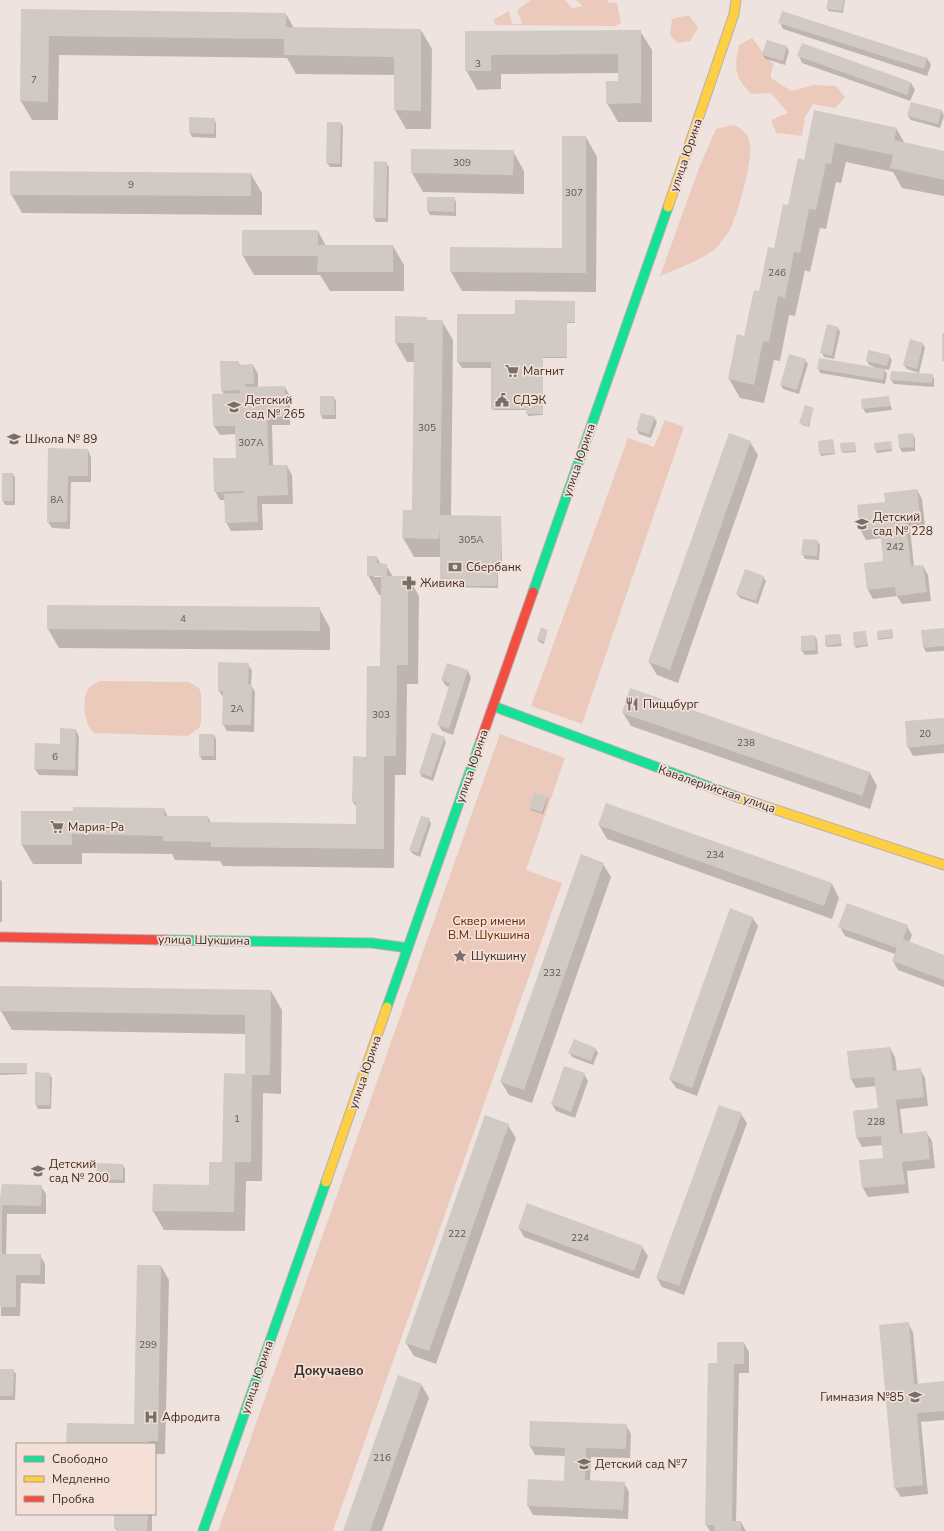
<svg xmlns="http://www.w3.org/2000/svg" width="944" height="1531" font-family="'Nunito Sans',sans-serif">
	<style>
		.green { fill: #eccabb }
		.shadow { fill: #0003; fill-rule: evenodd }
		.building { fill: #d1c9c4 }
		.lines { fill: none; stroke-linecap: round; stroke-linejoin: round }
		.fast-casing { stroke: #b9b0ac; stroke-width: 11 }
		.slow-casing { stroke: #b9b0ac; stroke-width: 11 }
		.jam-casing { stroke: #b9b0ac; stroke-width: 11 }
		.fast { stroke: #16e098; stroke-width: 9 }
		.slow { stroke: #ffcf43; stroke-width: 9 }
		.jam { stroke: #f24e42; stroke-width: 9 }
		.labels { text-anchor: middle; stroke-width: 3.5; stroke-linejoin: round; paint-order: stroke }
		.number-label { font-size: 10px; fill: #5e5652 }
		.street-label { font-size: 12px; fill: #38302c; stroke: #f5e0d7 }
		.poi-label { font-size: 12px; fill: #38302c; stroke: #f5e0d7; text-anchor: start }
		.park-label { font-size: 12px; fill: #6b2800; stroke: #f5e0d7 }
		.neighbourhood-label { font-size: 13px; font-weight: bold; fill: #38302c; stroke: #f5e0d7 }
	</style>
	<rect width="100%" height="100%" fill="#eee3de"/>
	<!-- green -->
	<g class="green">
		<path d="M531 0H565L572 8 583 6 576 0H608L607 2 617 3 621 23 615 26 496 25 493 20 509 11 512 24H522L517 10Z"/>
		<path d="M689 15 698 28 690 41 678 43 670 35 672 19Z"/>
		<path d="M752 38C760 47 764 58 774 64L771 72V78L791 91 814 85 836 86 845 97 835 108 813 104 805 117 802 136 776 133 771 120 788 113 771 93 751 94C734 76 734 69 739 45Z"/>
		<path d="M734 125C743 129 749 134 750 145 753 160 738 213 731 227 728 234 721 242 717 247 706 258 675 270 660 276L699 168 716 129Z"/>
		<path d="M665 420 684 427 582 724 531 706 628 438 654 447Z"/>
		<path d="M100 681 189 682 199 688 201 694V723L199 728 188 736 94 733C84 725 83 705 86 694 88 687 94 684 100 681Z"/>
		<path d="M500 734 565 758 526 870 562 883 333 1531H218Z"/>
	</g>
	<!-- shadow -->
	<g class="shadow">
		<path d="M829 0H845L843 13 828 11Z"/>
		<path d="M22 10 286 14 294 28 421 30 432 49 431 129H406L395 110V75L296 74 287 58 59 55 58 120H32L21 101Z"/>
		<path d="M780 23 927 58 931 65 927 76 783 29Z"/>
		<path d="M640 31 652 50V122H618L607 103 619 82V73L501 74V89L477 90 466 70V32Z"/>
		<path d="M767 41 787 47 789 51 785 65 766 59 763 55Z"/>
		<path d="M802 45 911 83 915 90 910 101 802 63 799 56Z"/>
		<path d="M912 103 942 111 944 116 940 128 911 120 908 116Z"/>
		<path d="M815 111 896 128 905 144 944 152V196L902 188 893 172 846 162 841 183 836 182 826 229 820 228 810 272 805 270 795 316 789 315 780 361 774 360 764 403 740 398 729 379 745 337 805 161Z"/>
		<path d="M214 119 216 123V138L192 137 190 133Z"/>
		<path d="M328 123H341L343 127 342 167H330L327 163Z"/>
		<path d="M586 137 597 157 596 292 462 291 451 272 563 249Z"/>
		<path d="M412 150 513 151 524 171V194L423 192 412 173Z"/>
		<path d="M386 163 389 167 388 222H376L374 218Z"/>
		<path d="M251 174 262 193V215L22 213 11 194Z"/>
		<path d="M454 198 456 202V216L430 215 428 211Z"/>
		<path d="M243 231H318L326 246H393L404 265V291H330L320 275H254L243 256Z"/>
		<path d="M574 302 575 323H567V358H543V415L528 416 527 410H493L492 368H462L458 362Z"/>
		<path d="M426 318 428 321H442L453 340 451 516 501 517 502 564H498V588L442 587 441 557H414L403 538 413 511 415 362H407L396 343Z"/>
		<path d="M838 328 840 332 834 359 824 357 822 353Z"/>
		<path d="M923 344 925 348 919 373 907 369 904 365Z"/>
		<path d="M869 351 889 356 892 360 889 370 884 369 887 374 885 384 820 373 818 368H874L875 367 869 365 867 361Z"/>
		<path d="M805 360 808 364 799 394 783 389 781 385Z"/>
		<path d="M238 362 241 366 253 365 258 374V388L285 387 290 396V425H272L273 466H287L292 475 293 504H262L263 530 231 531 226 522 225 500H220L215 491 237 459 236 434 220 435 214 426 213 395 224 394 222 391Z"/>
		<path d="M932 375 934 379V387L894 384 891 380Z"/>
		<path d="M334 397 336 401V419H323L321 415Z"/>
		<path d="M888 397 892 410 866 413 863 409Z"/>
		<path d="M813 409 809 427 802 425 801 423Z"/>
		<path d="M654 418 657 422 651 438 639 434 637 429Z"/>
		<path d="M912 434 915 438V451L902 452 900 448Z"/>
		<path d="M833 440 835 454 821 456 820 454Z"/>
		<path d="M750 442 758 455 678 683 657 675 649 662Z"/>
		<path d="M855 443 856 452 843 453 842 452Z"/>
		<path d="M891 444 892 451 877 453 876 451Z"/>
		<path d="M49 450H88L91 457V482H71L70 529 52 528 48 522Z"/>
		<path d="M13 474 15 478V505H5L3 501Z"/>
		<path d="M917 490 922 499 925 525 910 527 914 567 923 566 928 575 931 601 902 604 897 596 873 599 868 590 865 564 884 562 882 538 866 540 861 531 858 506 886 503Z"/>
		<path d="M804 540 817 541 820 545 819 560 805 559 803 555Z"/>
		<path d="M377 557 381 565H386L393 577H408L419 596 418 684H407L406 775H395L394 868 223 866 220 861 175 860 172 854 82 853V864H33L22 845 164 809 168 817H208L211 823 356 826 357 808 353 802 367 758 381 667 382 595H379L368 575ZM374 575H386V577H374Z"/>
		<path d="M763 577 766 581 758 604 740 598 737 594Z"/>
		<path d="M319 608 330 628V650L59 648 48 629Z"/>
		<path d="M944 629V651L926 652 924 648Z"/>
		<path d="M892 630 893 638 879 640 878 638Z"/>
		<path d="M547 631 544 644 539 642 538 640Z"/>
		<path d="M865 632 868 646 856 648 855 646Z"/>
		<path d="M840 635 842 646 827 647 826 645Z"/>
		<path d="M815 636 817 640 818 654 805 655 802 651Z"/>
		<path d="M248 664 252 671 251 685 255 692 254 732 227 731 223 724V697L219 691Z"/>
		<path d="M468 671 471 678 453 735 442 731 438 724 450 687 446 686 442 680Z"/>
		<path d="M623 713 870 773 877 786 870 809 631 726Z"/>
		<path d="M944 719V753L913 756 908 747Z"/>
		<path d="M76 730 79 737 78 776 39 775 35 769Z"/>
		<path d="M214 735 216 739V760H202L200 756Z"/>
		<path d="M444 738 446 742 433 781 422 777 420 773Z"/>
		<path d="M547 797 548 799 543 814 531 810 530 808Z"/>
		<path d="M606 804 832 884 839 898 832 919 607 839 599 825Z"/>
		<path d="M429 819 431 824 420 857 413 854 410 850Z"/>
		<path d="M603 864 611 877 532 1103 509 1095 501 1082Z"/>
		<path d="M0 879 2 882V922H0Z"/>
		<path d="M752 917 758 926 697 1096 676 1088 670 1079Z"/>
		<path d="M907 926 912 935 909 943 944 956V987L898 970 893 961 895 954 845 936 840 927Z"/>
		<path d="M271 991 282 1010 281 1094 263 1093 262 1181H246L245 1231 164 1230 153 1211 210 1186 223 1163 246 1075V1034L12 1030 1 1011Z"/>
		<path d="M595 1048 598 1053 593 1065 572 1057 569 1052Z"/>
		<path d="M890 1048 895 1057 897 1072 920 1069 925 1078 928 1106 900 1109 903 1134 926 1132 932 1141 935 1168 907 1171 909 1193 868 1197 863 1188 860 1161 884 1159 883 1145 862 1147 857 1138 854 1111 879 1109 876 1086 856 1088 851 1079Z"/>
		<path d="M0 1064H26L27 1074 0 1075Z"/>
		<path d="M49 1074 52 1078 51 1109H38L36 1105Z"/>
		<path d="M584 1074 588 1081 575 1118 556 1111 552 1104Z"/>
		<path d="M741 1114 747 1123 684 1295 662 1287 657 1278Z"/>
		<path d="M508 1125 516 1138 436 1364 414 1356 406 1343Z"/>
		<path d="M123 1165 125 1169V1183H100L97 1178Z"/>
		<path d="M41 1186 46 1194V1214H7L6 1255H40L45 1264V1284L21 1283 20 1316H1L0 1199Z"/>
		<path d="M519 1228 642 1247 648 1256 639 1279 524 1237Z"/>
		<path d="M161 1266 169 1280 165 1454H156L155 1463V1444H67L135 1426Z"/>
		<path d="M908 1323 913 1332 918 1385 944 1382V1420L921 1422 928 1494 901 1497 895 1488Z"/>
		<path d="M744 1343 749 1352V1373H739L736 1522H741L746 1531H710L706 1525 718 1364Z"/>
		<path d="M0 1370H13L16 1374 15 1400H0Z"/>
		<path d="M421 1384 429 1398 382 1531H344Z"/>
		<path d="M531 1422 626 1425 631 1434 630 1458 591 1457 590 1482 624 1483 629 1492 628 1519 533 1515 528 1506 529 1480 565 1482 566 1456 535 1455 530 1446Z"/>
		<path d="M115 1514H152V1531H117L115 1528Z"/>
	</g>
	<!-- building -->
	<g class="building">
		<path d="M828 0H844L842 11 826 9Z"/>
		<path d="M21 9 286 13V27L421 29V111L394 110V57L284 55V39L49 36 48 102 20 101Z"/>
		<path d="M782 11 927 58 924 69 778 23Z"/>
		<path d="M641 30V103L606 104V81H618V54L491 55V71H465V31Z"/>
		<path d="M767 40 787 46 783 61 762 55Z"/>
		<path d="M802 43 911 82 907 95 797 56Z"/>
		<path d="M911 102 942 110 938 124 907 116Z"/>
		<path d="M814 110 897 128 894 140 944 151V180L890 168 893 155 835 143 831 164 826 163 816 210 809 209 800 253 794 252 785 298 778 296 769 342 763 341 754 385 728 379 737 334 744 336 754 290 759 291 768 247 774 248 783 204 788 205 798 158 804 160Z"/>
		<path d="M189 117 215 118 214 134 189 133Z"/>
		<path d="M327 122H341L340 164 326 163Z"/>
		<path d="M562 136H586V273L450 272V247L562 248Z"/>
		<path d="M411 149 514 150 513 175 411 173Z"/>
		<path d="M374 161 387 162 386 218H373Z"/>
		<path d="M10 171 251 173V196L10 195Z"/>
		<path d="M427 197H455L454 212 427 211Z"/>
		<path d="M242 230H318V245H393V272H317L318 256H242Z"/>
		<path d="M515 300 575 301V322H567V357H543V414H526V409H491V362H457V314H515Z"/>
		<path d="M395 316 427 317V320H443L440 515 501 516V562H498L497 586H440V529L439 539 402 538 403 510H412L414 343H395Z"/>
		<path d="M827 324 838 327 832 356 820 353Z"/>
		<rect x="942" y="333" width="2" height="28"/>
		<path d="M910 339 923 343 917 369 903 365Z"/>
		<path d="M868 350 890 355 887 366 866 361Z"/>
		<path d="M789 354 806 359 797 390 780 385Z"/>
		<path d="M819 358 885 369 883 380 817 369Z"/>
		<path d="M220 361H239V365L253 364 254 384H245V387L285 386 286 416H267L269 465H287L288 495 257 496 258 522 225 523 224 494 244 493V491L214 492 213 458H236L235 426H213L212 394 240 393V390L221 391Z"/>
		<path d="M891 371 933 374 932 383 890 380Z"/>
		<path d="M320 396H334L335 415H320Z"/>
		<path d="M889 396 890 406 862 409 861 399Z"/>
		<path d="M805 405 814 408 808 426 799 423Z"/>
		<path d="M641 413 655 417 649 434 636 430Z"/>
		<path d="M729 433 751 441 670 670 648 662Z"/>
		<path d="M913 433 914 447 899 448 898 434Z"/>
		<path d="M833 439 835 453 819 454 818 441Z"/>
		<path d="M891 441 892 449 875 451 874 443Z"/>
		<path d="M855 442 856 451 841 452 840 443Z"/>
		<path d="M48 448 88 449V476H68L67 522H47Z"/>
		<rect x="2" y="473" width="11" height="28"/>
		<path d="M917 489 920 516 905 518 911 566 923 565 927 592 896 596 895 587 867 590 864 563 883 561 880 529 860 531 857 505 885 502 884 493Z"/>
		<path d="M803 539 818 540 817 556 801 555Z"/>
		<path d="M367 556H377V563L387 564V576H408V665H397L396 756H384V849L211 847V842L163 841V836L72 834V845H21V811H73V807L164 808V816H208V822L356 824V802H352L353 756 366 757 367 666H380L381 576H367Z"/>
		<path d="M745 569 764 576 756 601 736 594Z"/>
		<path d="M47 605 320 607V631L47 629Z"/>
		<path d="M541 627 548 630 544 642 537 640Z"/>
		<path d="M944 628V646L923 648 921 630Z"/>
		<path d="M892 629 893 637 877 639V631Z"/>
		<path d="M866 631 867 645 854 646 853 632Z"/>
		<path d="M840 634 841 644 825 646V635Z"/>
		<path d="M815 635 816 650 801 651V636Z"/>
		<path d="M218 662 249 663 248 684H252L251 725H222L223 691H218Z"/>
		<path d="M447 663 468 670 449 729 437 725 450 683 441 680Z"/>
		<path d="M630 688 870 772 862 796 622 713Z"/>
		<path d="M944 718V744L907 748 905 721Z"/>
		<path d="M60 728 76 729 75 770 34 769 35 743 60 744Z"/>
		<path d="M432 733 445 737 431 777 419 773Z"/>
		<rect x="199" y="734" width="15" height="22"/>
		<path d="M534 792 548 797 542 813 529 808Z"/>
		<path d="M606 803 832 883 824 906 598 825Z"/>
		<path d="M421 816 430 818 418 853 409 850Z"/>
		<path d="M581 854 604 863 524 1090 500 1082Z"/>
		<path d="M847 903 908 925 903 939 944 955V980L892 961 897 948 838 927Z"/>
		<path d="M730 908 753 917 692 1088 669 1079Z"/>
		<path d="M0 986 271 990 270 1075H252L251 1162H235L234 1212 152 1211 153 1184 209 1185V1162H222L224 1073 245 1074V1015L0 1011Z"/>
		<path d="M574 1039 596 1048 591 1061 568 1053Z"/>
		<path d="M890 1047 893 1071 921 1068 924 1097 896 1100 900 1134 927 1131 930 1159 902 1162 905 1184 862 1188 859 1160 883 1158 881 1136 856 1138 853 1111 878 1108 874 1077 850 1079 847 1051Z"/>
		<rect x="0" y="1063" width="27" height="10"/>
		<path d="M564 1066 585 1073 571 1112 551 1104Z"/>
		<path d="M35 1072 50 1073V1105H35Z"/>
		<path d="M719 1105 742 1113 679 1286 656 1278Z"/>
		<path d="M485 1115 509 1124 429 1351 405 1343Z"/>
		<path d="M97 1163 123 1164V1180L96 1179Z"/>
		<path d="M2 1184 42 1185 41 1206 2 1205V1254H41L40 1275H16V1307H0V1198Z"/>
		<path d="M527 1203 643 1246 634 1271 518 1228Z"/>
		<path d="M137 1265H161L158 1441H149V1444H66L67 1423 134 1424Z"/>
		<path d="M909 1322 914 1384 944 1381V1411L917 1413 923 1485 894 1488 879 1325Z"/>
		<path d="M717 1342H744V1364H734L732 1521H741V1531H714V1525H705L708 1363H717Z"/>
		<path d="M0 1369H14L13 1396H0Z"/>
		<path d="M398 1375 422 1384 370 1531H343Z"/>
		<path d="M530 1421 627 1424 626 1449 586 1448 585 1480 625 1482 623 1510 527 1506 528 1479 564 1481 565 1448 529 1446Z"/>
		<path d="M114 1514H148L147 1531H117V1528H114Z"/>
	</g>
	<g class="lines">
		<!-- fast casing -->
		<g class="fast-casing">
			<g id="fast">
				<path d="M533 592 668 207"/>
				<path d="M493 706 737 797"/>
				<path d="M166 940 372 943 408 948"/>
				<path d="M387 1007 481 740"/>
				<path d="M203 1531 326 1182"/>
			</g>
		</g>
		<!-- slow casing -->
		<g class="slow-casing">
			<g id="slow">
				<path d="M668 207 734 14 736 0"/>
				<path d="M737 797 944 865"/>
				<path d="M326 1182 387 1007"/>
			</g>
		</g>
		<!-- jam casing -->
		<g class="jam-casing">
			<g id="jam">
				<path d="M481 740 533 592"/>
				<path d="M0 937 166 940"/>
			</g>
		</g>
		<!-- fast -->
		<use href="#fast" class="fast"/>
		<!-- slow -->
		<use href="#slow" class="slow"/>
		<!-- jam -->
		<use href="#jam" class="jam"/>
	</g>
	<!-- icons -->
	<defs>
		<g id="supermarket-bare" transform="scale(1.08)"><path d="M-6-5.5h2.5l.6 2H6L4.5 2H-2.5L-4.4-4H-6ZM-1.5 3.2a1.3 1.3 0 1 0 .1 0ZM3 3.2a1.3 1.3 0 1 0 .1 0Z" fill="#786f6a" stroke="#f5e0d7" stroke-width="2.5" paint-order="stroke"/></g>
		<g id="civic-bare" transform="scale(1.08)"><path d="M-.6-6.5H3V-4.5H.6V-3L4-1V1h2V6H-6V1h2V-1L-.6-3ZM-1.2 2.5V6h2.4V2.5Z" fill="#786f6a" stroke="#f5e0d7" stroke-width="2.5" paint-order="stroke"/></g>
		<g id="school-bare" transform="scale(1.08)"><path d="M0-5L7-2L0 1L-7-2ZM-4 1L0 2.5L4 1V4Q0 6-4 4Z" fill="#786f6a" stroke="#f5e0d7" stroke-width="2.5" paint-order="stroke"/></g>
		<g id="bank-bare" transform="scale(1.08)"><path d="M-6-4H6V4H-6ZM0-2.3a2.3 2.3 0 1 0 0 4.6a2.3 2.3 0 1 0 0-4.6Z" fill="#786f6a" stroke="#f5e0d7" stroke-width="2.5" paint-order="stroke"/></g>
		<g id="pharmacy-bare" transform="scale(1.08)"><path d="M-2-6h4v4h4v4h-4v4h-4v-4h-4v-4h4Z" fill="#786f6a" stroke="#f5e0d7" stroke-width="2.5" paint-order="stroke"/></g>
		<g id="restaurant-bare" transform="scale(1.08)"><path d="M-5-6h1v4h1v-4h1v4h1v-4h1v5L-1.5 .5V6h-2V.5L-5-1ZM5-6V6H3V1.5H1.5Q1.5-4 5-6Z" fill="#786f6a" stroke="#f5e0d7" stroke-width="2.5" paint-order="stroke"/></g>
		<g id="sight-bare" transform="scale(1.08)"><path d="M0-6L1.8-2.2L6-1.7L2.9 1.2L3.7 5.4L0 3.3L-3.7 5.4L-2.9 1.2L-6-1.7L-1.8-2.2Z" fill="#786f6a" stroke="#f5e0d7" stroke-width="2.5" paint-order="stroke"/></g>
		<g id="hospital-bare" transform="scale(1.08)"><path d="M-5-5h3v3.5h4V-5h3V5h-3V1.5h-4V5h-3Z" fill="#786f6a" stroke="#f5e0d7" stroke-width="2.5" paint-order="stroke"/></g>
	</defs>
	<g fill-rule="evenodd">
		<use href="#supermarket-bare" x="512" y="371"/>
		<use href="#civic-bare" x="502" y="400"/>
		<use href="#school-bare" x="234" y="407"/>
		<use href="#school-bare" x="14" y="439"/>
		<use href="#school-bare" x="862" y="524"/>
		<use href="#bank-bare" x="455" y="567"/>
		<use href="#pharmacy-bare" x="409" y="583"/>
		<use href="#restaurant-bare" x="632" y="704"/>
		<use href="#supermarket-bare" x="57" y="827"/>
		<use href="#sight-bare" x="460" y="956"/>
		<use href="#school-bare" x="38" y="1171"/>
		<use href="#school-bare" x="915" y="1397"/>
		<use href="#hospital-bare" x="151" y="1417"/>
		<use href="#school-bare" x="584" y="1464"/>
	</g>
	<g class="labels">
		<!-- number labels -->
		<g class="number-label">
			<text x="478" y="67">3</text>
			<text x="34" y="83">7</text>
			<text x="462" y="166">309</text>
			<text x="131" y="188">9</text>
			<text x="574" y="196">307</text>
			<text x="777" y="276">246</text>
			<text x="427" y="431">305</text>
			<text x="251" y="446">307А</text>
			<text x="57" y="503">8А</text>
			<text x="471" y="543">305А</text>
			<text x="895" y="550">242</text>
			<text x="183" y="622">4</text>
			<text x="237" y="712">2А</text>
			<text x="381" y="718">303</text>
			<text x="925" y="737">20</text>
			<text x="746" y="746">238</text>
			<text x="55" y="760">6</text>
			<text x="715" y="858">234</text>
			<text x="552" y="976">232</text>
			<text x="237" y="1122">1</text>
			<text x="876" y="1125">228</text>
			<text x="457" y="1237">222</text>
			<text x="580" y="1241">224</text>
			<text x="148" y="1348">299</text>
			<text x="382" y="1461">216</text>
		</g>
		<!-- street labels -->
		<g class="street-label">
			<text transform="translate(686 155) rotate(-71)" y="4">улица Юрина</text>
			<text transform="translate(579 460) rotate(-71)" y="4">улица Юрина</text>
			<text transform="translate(472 766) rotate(-71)" y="4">улица Юрина</text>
			<text transform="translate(717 789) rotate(19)" y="4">Кавалерийская улица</text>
			<text transform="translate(204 940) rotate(1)" y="4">улица Шукшина</text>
			<text transform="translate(365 1072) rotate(-71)" y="4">улица Юрина</text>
			<text transform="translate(257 1377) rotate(-71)" y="4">улица Юрина</text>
		</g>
		<!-- poi labels -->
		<g class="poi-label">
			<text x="523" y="375">Магнит</text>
			<text x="245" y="404">Детский<tspan x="245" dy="14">сад № 265</tspan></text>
			<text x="513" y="404">СДЭК</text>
			<text x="25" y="443">Школа № 89</text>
			<text x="873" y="521">Детский<tspan x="873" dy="14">сад № 228</tspan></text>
			<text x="466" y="571">Сбербанк</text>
			<text x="420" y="587">Живика</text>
			<text x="643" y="708">Пиццбург</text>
			<text x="68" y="831">Мария-Ра</text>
			<text x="471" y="960">Шукшину</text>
			<text x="49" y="1168">Детский<tspan x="49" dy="14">сад № 200</tspan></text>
			<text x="904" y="1401" text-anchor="end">Гимназия №85</text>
			<text x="162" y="1421">Афродита</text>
			<text x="595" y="1468">Детский сад №7</text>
		</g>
		<!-- park labels -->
		<g class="park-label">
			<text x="489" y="925">Сквер имени<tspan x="489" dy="14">В.М. Шукшина</tspan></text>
		</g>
		<!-- neighbourhood labels -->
		<g class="neighbourhood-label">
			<text x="329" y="1375">Докучаево</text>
		</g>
	</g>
	<!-- legend -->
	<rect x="16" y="1443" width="140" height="72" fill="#f5e0d7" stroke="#a99a93"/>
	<rect x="24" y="1456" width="20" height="6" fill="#16e098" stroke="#a99a93"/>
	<text x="52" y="1463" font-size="12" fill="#38302c">Свободно</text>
	<rect x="24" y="1476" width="20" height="6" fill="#ffcf43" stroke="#a99a93"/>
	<text x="52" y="1483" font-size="12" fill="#38302c">Медленно</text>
	<rect x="24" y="1496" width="20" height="6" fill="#f24e42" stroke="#a99a93"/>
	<text x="52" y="1503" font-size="12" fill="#38302c">Пробка</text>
</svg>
